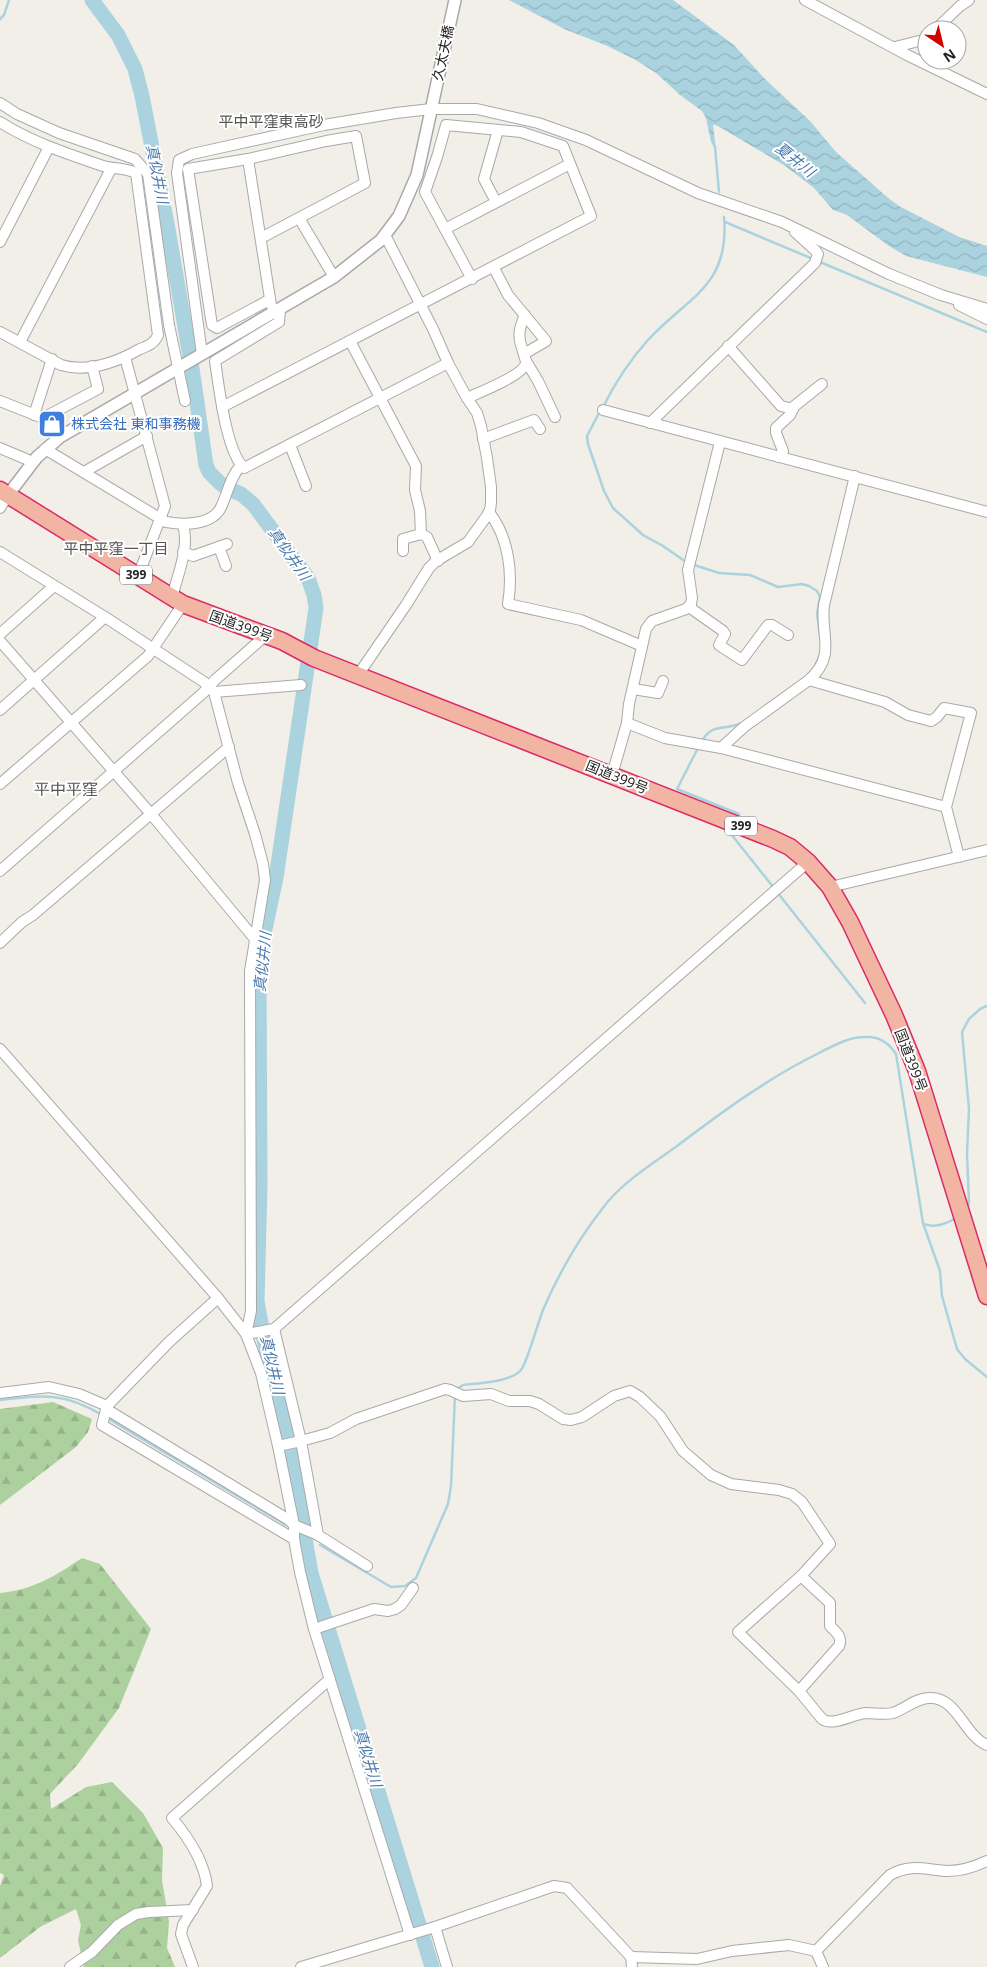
<svg xmlns="http://www.w3.org/2000/svg" width="987" height="1967" font-family="'Open Sans','Noto Sans JP',sans-serif">
	<style>
		.forest { fill: url(#forest-firs) }
		.water { fill: url(#water-waves) }
		.lines { fill: none; stroke-linecap: round; stroke-linejoin: round }
		.stream { stroke: #aad3df; stroke-width: 2.5 }
		.river { stroke: #aad3df; stroke-width: 15 }
		.minor-casing { stroke: #a9a9a9; stroke-width: 12 }
		.tertiary-casing { stroke: #a9a9a9; stroke-width: 14 }
		.trunk-casing { stroke: #dc2a67; stroke-width: 19 }
		.minor { stroke: #fff; stroke-width: 10 }
		.tertiary { stroke: #fff; stroke-width: 11 }
		.trunk { stroke: #f2b4a3; stroke-width: 16 }
		.labels { text-anchor: middle; stroke-width: 4; stroke-linejoin: round; paint-order: stroke }
		.shield { fill: #fff; stroke: #646464; stroke-width: 1 }
		.shield-label { font-size: 12px; font-weight: bold; fill: #222 }
		.street-label { font-size: 14px; fill: #222; stroke: #fff }
		.shop-label { font-size: 14px; fill: #366cbe; stroke: #fff; text-anchor: start }
		.neighbourhood-label { font-size: 15px; fill: #555; stroke: #fff }
		.water-label { font-size: 15px; font-style: italic; fill: #4a7aab; stroke: #fff }
		.quarter-label { font-size: 16px; fill: #555; stroke: #fff }
	</style>
	<defs>
		<pattern id="forest-firs" width="22" height="20" patternUnits="userSpaceOnUse" patternTransform="scale(1.25)"><rect width="22" height="20" fill="#add19e"/><path d="M5 1l3.5 6h-7zM16 11l3.5 6h-7z" fill="#95b388"/></pattern>
		<pattern id="water-waves" width="16" height="10" patternUnits="userSpaceOnUse" patternTransform="scale(1.25)"><rect width="16" height="10" fill="#aad3df"/><path d="M0 5q4-4 8 0t8 0" fill="none" stroke="#92b5bf"/></pattern>
	</defs>
	<rect width="100%" height="100%" fill="#f2efe9"/>
	<!-- forest -->
	<g class="forest">
		<path d="M53 1402 92 1419 88 1432 76 1447 0 1505V1409Z"/>
		<path d="M82 1558 100 1564 151 1629 119 1708 78 1764 50 1794 51 1809 86 1787 112 1782 143 1813 163 1848 162 1880 169 1922 167 1948 175 1967H84L78 1940 81 1925 76 1909 40 1927 0 1958V1886L4 1875 0 1873V1593C33 1590 55 1576 82 1558Z"/>
	</g>
	<!-- water -->
	<g class="water">
		<path d="M92 0H101L110 16 115 32Z"/>
		<path d="M509 0H673L734 45 765 79 810 121 836 152 887 197 899 206 959 237 987 246V277L906 256 889 246 847 215 833 210 814 188 784 165 716 125H713L716 150 711 142 706 118 702 111 680 95 656 73 634 59 605 45 564 29Z"/>
	</g>
	<g class="lines">
		<!-- stream -->
		<g class="stream">
			<path d="M0 19 4 15 9 0"/>
			<path d="M715 147 719 192"/>
			<path d="M725 222 813 259"/>
			<path d="M820 262 987 332"/>
			<path d="M603 407C615 383 630 360 648 340 687 297 730 287 724 217"/>
			<path d="M600 411 587 436 588 444 604 491 613 508 643 535 663 546 686 562"/>
			<path d="M691 564 719 573 750 575 778 587 802 584 809 586 817 591 820 597 817 614 821 642"/>
			<path d="M815 666 820 655"/>
			<path d="M702 741C713 722 725 731 742 723"/>
			<path d="M698 748 677 789 739 814 738 817"/>
			<path d="M733 830 731 834 774 888"/>
			<path d="M777 892 865 1003"/>
			<path d="M966 1210 969 1203 967 1153 969 1109 962 1032 969 1019 980 1009 987 1006"/>
			<path d="M924 1224C934 1228 947 1224 956 1218"/>
			<path d="M457 1389 463 1385C479 1383 511 1382 521 1370 527 1363 538 1322 543 1310 558 1275 578 1240 602 1209 621 1183 651 1165 677 1146 722 1112 768 1078 819 1053 833 1046 848 1037 865 1037 879 1036 889 1043 896 1054L923 1223 940 1271 942 1296 957 1349 965 1359 987 1377"/>
			<path d="M0 1400C42 1395 64 1392 102 1415"/>
			<path d="M107 1418 286 1525"/>
			<path d="M320 1545 391 1587 405 1586 416 1578 448 1504 451 1486 455 1395"/>
		</g>
		<!-- river -->
		<path class="river" d="M92 0 118 35 135 69 142 96 168 229 192 368 206 465 209 472 221 484 231 490 241 494 253 504 308 578 314 595 316 608 276 878 262 943 259 972 260 1186 257 1301 264 1340 285 1423 311 1573 432 1967"/>
		<!-- minor casing -->
		<g class="minor-casing">
			<g id="minor">
				<path d="M805 0 907 55 987 94"/>
				<path d="M935 30 960 6 969 0"/>
				<path d="M895 47 927 39"/>
				<path d="M0 103 17 114 59 133 135 159 148 174 169 325 185 401"/>
				<path d="M0 122C31 142 68 154 103 166 114 169 126 168 136 173L158 335C155 343 148 346 140 349 117 362 88 373 61 365L0 332"/>
				<path d="M248 159 271 305"/>
				<path d="M496 202 484 179 498 130"/>
				<path d="M299 218 334 277"/>
				<path d="M445 229 570 164"/>
				<path d="M261 238 365 183 356 136 326 141 248 159 188 169 212 325 217 328 269 300"/>
				<path d="M0 242 49 147"/>
				<path d="M494 268 508 295 546 341 524 354"/>
				<path d="M959 305 987 319"/>
				<path d="M280 309 279 322 215 361C219 387 226 451 244 468L448 363"/>
				<path d="M350 341 416 466 415 490 420 511 421 534"/>
				<path d="M20 342 111 169"/>
				<path d="M728 346 781 406 793 409 790 415 776 428V433L783 451 779 457"/>
				<path d="M202 354 177 173 179 160 192 154 324 125 396 113 431 109H477L538 123 586 140 698 193 782 222 889 274 941 295 987 309"/>
				<path d="M125 357 165 506 138 576"/>
				<path d="M526 361 538 381 555 417"/>
				<path d="M467 398C478 393 524 375 526 363 526 359 523 353 522 348 517 336 520 326 525 315"/>
				<path d="M0 401 43 418 98 389 92 366"/>
				<path d="M222 407 591 216 563 146 521 132 446 125 437 157 425 192 472 279"/>
				<path d="M792 408 822 384"/>
				<path d="M603 410 987 512"/>
				<path d="M34 415 52 359"/>
				<path d="M650 423 815 263 818 254 815 250 795 232"/>
				<path d="M483 439 534 420 540 429"/>
				<path d="M290 445 306 486"/>
				<path d="M0 448 33 462"/>
				<path d="M45 449 166 522C184 525 214 526 222 505 228 491 231 476 241 465"/>
				<path d="M84 472 147 436"/>
				<path d="M0 508 8 495"/>
				<path d="M489 512C509 538 513 573 508 604L581 620 642 646"/>
				<path d="M219 547 226 566"/>
				<path d="M403 551V539L421 534 427 537 438 561"/>
				<path d="M0 552 105 617 204 682 214 692 238 783 255 834 263 864 265 880 250 971 251 1311 246 1334"/>
				<path d="M183 552 193 556 227 544"/>
				<path d="M172 598C177 575 190 549 183 525"/>
				<path d="M689 607 723 631 725 634 719 645 742 660 768 625H772L788 635"/>
				<path d="M0 634 54 586"/>
				<path d="M0 641 151 814 254 938"/>
				<path d="M358 675 406 605 429 568 436 561 468 542 486 517 490 510 491 503V487L487 458 481 426 477 413 467 398 448 363 433 329 385 235"/>
				<path d="M809 680 885 702 908 715 931 721 937 717 944 708 971 713 946 807 959 857"/>
				<path d="M633 689 658 693 663 681"/>
				<path d="M214 692 301 685"/>
				<path d="M0 710 105 617"/>
				<path d="M627 723 665 738 721 748 946 807"/>
				<path d="M721 748 744 727 809 680C837 655 820 635 824 605L855 476"/>
				<path d="M612 775 627 723 629 704 646 629 652 621 686 609 691 604 692 598 688 570 720 442"/>
				<path d="M0 784 148 656 183 604"/>
				<path d="M0 871 203 693 215 680 266 635"/>
				<path d="M830 887 987 850"/>
				<path d="M0 943 22 922 33 915 229 747"/>
				<path d="M0 1049 218 1298 246 1334 261 1373 278 1446 294 1525V1539L300 1572 314 1629 410 1935"/>
				<path d="M274 1329 301 1441 330 1433 356 1419 445 1389 450 1390 463 1396 491 1394 509 1401H530L539 1404 563 1419 571 1420 582 1417 614 1396 630 1391 640 1397 660 1416 683 1451 711 1475 731 1484 779 1490 792 1494 802 1502 830 1544 801 1576 738 1632 799 1691 822 1719C833 1727 852 1714 866 1713 875 1713 884 1715 893 1713 905 1709 916 1698 929 1698 957 1696 964 1736 987 1745"/>
				<path d="M246 1334 274 1329 808 862"/>
				<path d="M0 1393 49 1387 79 1394 107 1406 169 1342 218 1298"/>
				<path d="M107 1406 102 1425 294 1539"/>
				<path d="M106 1409 289 1520 294 1525 318 1535 301 1441 278 1446"/>
				<path d="M318 1535 367 1566"/>
				<path d="M314 1629 374 1609 388 1611 395 1609 401 1605 413 1588"/>
				<path d="M799 1691 839 1646C843 1637 836 1632 830 1626V1603L801 1576"/>
				<path d="M435 1927 447 1967"/>
				<path d="M816 1951 823 1967"/>
				<path d="M631 1957 697 1959 732 1951 789 1945 816 1951 890 1875C911 1863 926 1870 948 1871 962 1871 974 1867 987 1861"/>
				<path d="M70 1967 92 1952 118 1925 136 1914 149 1912 193 1910"/>
				<path d="M193 1967 181 1934 183 1925 207 1886C204 1860 188 1837 172 1818L330 1679"/>
				<path d="M301 1967 435 1927 554 1886 567 1888 631 1957 632 1967"/>
			</g>
		</g>
		<!-- tertiary casing -->
		<g class="tertiary-casing">
			<path id="tertiary" d="M8 495 37 457 60 437 334 277 381 240 399 216 417 175 455 0"/>
		</g>
		<!-- trunk casing -->
		<g class="trunk-casing">
			<path id="trunk" d="M0 490 183 604 282 641 314 658 773 839 790 847 808 862 830 887 850 922 894 1015 917 1071 987 1296"/>
		</g>
		<!-- minor -->
		<use href="#minor" class="minor"/>
		<!-- tertiary -->
		<use href="#tertiary" class="tertiary"/>
		<!-- trunk -->
		<use href="#trunk" class="trunk"/>
	</g>
	<!-- icons -->
	<defs>
		<g id="shop-square" transform="scale(1.4375)"><rect x="-9" y="-9" width="18" height="18" rx="4" fill="#3f7fe0" stroke="#fff"/><path d="M-5-2.5h2.3a2.7 3.5 0 0 1 5.4 0H5L5.5 6h-11ZM-1.5-2.5h3a1.5 2.3 0 0 0-3 0Z" fill="#fff"/></g>
	</defs>
	<g fill-rule="evenodd">
		<use href="#shop-square" x="52" y="424"/>
	</g>
	<g class="labels">
		<!-- shield labels -->
		<g class="shield">
			<rect x="120" y="565.5" width="32" height="19" rx="4"/>
			<rect x="725" y="816.5" width="32" height="19" rx="4"/>
		</g>
		<g class="shield-label">
			<text x="136" y="579">399</text>
			<text x="741" y="830">399</text>
		</g>
		<!-- street labels -->
		<g class="street-label">
			<text transform="translate(443 53) rotate(-78)" y="5">久太夫橋</text>
			<text transform="translate(241 626) rotate(20)" y="5">国道399号</text>
			<text transform="translate(617 777) rotate(22)" y="5">国道399号</text>
			<text transform="translate(911 1060) rotate(69)" y="5">国道399号</text>
		</g>
		<!-- shop labels -->
		<g class="shop-label">
			<text x="71" y="429">株式会社 東和事務機</text>
		</g>
		<!-- neighbourhood labels -->
		<g class="neighbourhood-label">
			<text x="271" y="127">平中平窪東高砂</text>
			<text x="116" y="554">平中平窪一丁目</text>
		</g>
		<!-- water labels -->
		<g class="water-label">
			<text transform="translate(795 160) rotate(39)" y="5">夏井川</text>
			<text transform="translate(157 174) rotate(79)" y="5">真似井川</text>
			<text transform="translate(289 554) rotate(55)" y="5">真似井川</text>
			<text transform="translate(263 962) rotate(-84)" y="5">真似井川</text>
			<text transform="translate(272 1365) rotate(77)" y="5">真似井川</text>
			<text transform="translate(368 1758) rotate(73)" y="5">真似井川</text>
		</g>
		<!-- quarter labels -->
		<g class="quarter-label">
			<text x="66" y="795">平中平窪</text>
		</g>
	</g>
	<!-- north arrow -->
	<g transform="translate(942 45) rotate(145)"><circle r="24" fill="#ffffff" stroke="#a7a7a7"/>
	<path d="M0-4L9 19L0 12L-9 19Z" fill="#d40000"/>
	<text y="-8" font-size="14" font-weight="bold" text-anchor="middle" fill="#222222">N</text>
	</g>
</svg>
